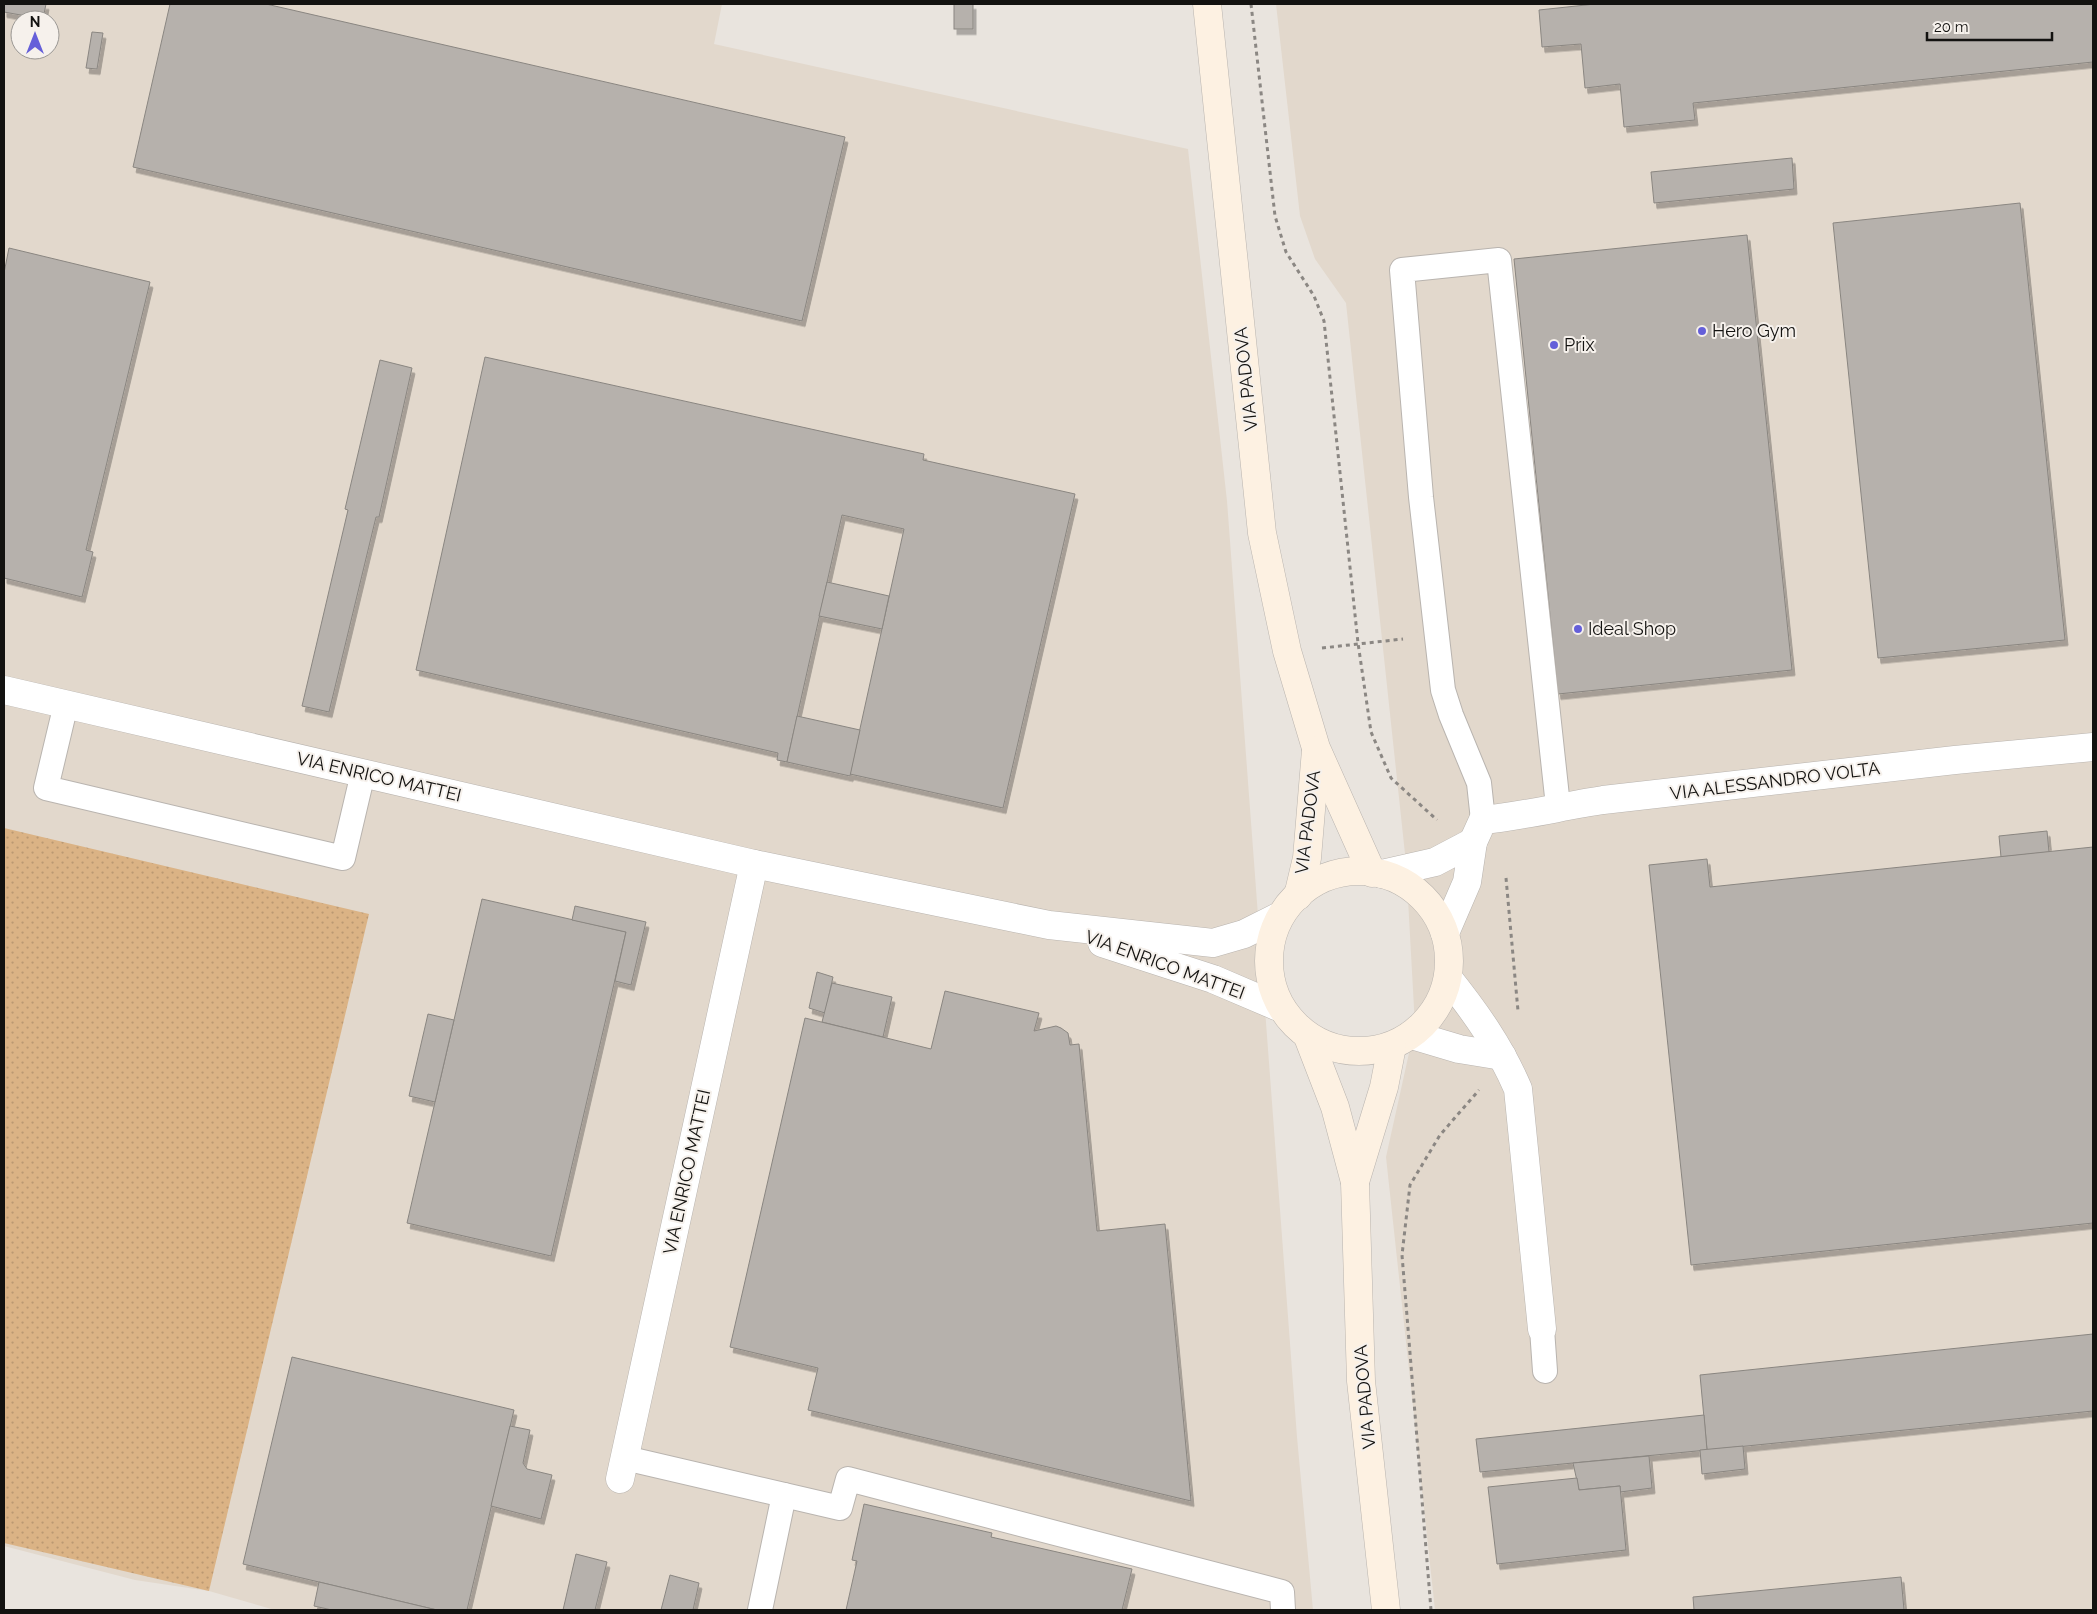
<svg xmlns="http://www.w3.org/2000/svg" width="2097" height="1614" font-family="Raleway,sans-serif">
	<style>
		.built { fill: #e2d8cc; fill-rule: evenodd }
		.park { fill: url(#park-dots) }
		.building { fill: #b6b1ac; stroke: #8a8681; filter: url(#shadow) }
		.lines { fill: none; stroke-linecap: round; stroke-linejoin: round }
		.service-casing { stroke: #b9b4af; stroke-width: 26 }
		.minor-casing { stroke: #b9b4af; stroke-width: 29 }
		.secondary-casing { stroke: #b9b4af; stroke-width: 29 }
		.path { stroke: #8b8783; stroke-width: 3; stroke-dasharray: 4 4; stroke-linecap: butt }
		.service { stroke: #fff; stroke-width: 24 }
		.minor { stroke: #fff; stroke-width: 28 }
		.secondary { stroke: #fdf1e2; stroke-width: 28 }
		.poi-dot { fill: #655fd9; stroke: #f6f1ec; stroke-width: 2 }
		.labels { text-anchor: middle; stroke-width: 4; stroke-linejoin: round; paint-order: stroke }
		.poi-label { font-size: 18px; fill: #131210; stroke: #f6f1ec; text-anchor: start }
		.street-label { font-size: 18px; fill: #131210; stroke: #f6f1ec }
	</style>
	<defs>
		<pattern id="park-dots" width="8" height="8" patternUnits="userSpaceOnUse" patternTransform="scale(1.25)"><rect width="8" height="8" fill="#dbb385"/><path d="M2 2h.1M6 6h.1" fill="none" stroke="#bb9972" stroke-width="1.8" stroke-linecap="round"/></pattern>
		<filter id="shadow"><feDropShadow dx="3" dy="5.5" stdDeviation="0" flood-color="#0004"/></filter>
	</defs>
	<rect width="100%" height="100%" fill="#e9e4de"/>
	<!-- built -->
	<g class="built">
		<path d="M4 4H722L714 44 1188 149 1227 501 1297 1437 1313 1610H275L209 1591 135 1580 4 1546ZM20 20H50V50H20Z"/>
		<path d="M1276 4H2093V1610H1435L1386 1157 1415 1026 1406 863 1346 303 1315 259 1300 216Z"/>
	</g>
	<!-- park -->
	<path class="park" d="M4 828 369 914 209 1591 4 1543Z"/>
	<!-- building -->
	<g class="building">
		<path d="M4 4H46L43 19 4 12Z"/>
		<path d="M170 4H266L845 137 802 321 133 167Z"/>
		<rect x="954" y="4" width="19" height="25"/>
		<path d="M1595 4H2093V62L1693 103 1695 120 1624 127 1620 84 1585 88 1581 44 1542 47 1539 10Z"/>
		<path d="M92 32 103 33 97 69 86 68Z"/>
		<path d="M1792 158 1794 189 1654 203 1651 172Z"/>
		<path d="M2020 203 2065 640 1878 658 1833 223Z"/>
		<path d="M1747 235 1792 670 1558 694 1514 259Z"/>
		<path d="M9 248 150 282 86 550 93 552 82 597 4 578V273Z"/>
		<path d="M485 357 924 454 923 460 1075 494 1003 808 850 774 904 529 842 515 787 762 777 760 778 753 416 670Z"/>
		<path d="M380 360 412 368 379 517H376L329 712 302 706 348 510 345 509Z"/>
		<path d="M827 582 889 596 882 629 819 616Z"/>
		<path d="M797 716 860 730 850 776 787 762Z"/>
		<path d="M2047 831 2049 852 2001 857 1999 836Z"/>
		<path d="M2093 847V1223L1691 1265 1649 865 1707 859 1710 887Z"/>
		<path d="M482 899 626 932 551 1256 407 1223Z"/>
		<path d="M575 906 646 922 631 985 615 981 626 932 572 920Z"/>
		<path d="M817 972 833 977 825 1013 809 1008Z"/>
		<path d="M832 983 892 997 883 1037 822 1022Z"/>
		<path d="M945 991 1039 1013 1034 1031 1056 1026 1061 1028 1068 1033 1070 1045 1079 1044 1097 1231 1165 1224 1191 1501 808 1410 818 1368 730 1347 805 1018 931 1049Z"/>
		<path d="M428 1014 454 1020 435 1102 409 1096Z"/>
		<path d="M2093 1334V1411L1707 1450 1700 1375Z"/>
		<path d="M292 1357 514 1410 467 1610H437L243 1564Z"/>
		<path d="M1704 1415 1707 1450 1480 1472 1476 1439Z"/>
		<path d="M510 1426 530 1430 523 1463 527 1469 552 1475 541 1519 491 1506Z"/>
		<path d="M1743 1446 1745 1469 1702 1474 1700 1450Z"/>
		<path d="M1649 1456 1652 1488 1620 1492V1486L1579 1490 1573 1463Z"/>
		<path d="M1577 1478 1579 1490 1620 1486 1626 1550 1497 1564 1488 1487Z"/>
		<path d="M864 1504 992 1533 991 1537 1132 1569 1122 1610H846L857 1561 852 1560Z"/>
		<path d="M576 1554 607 1562 595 1610H563Z"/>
		<path d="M670 1575 699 1583 693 1610H661Z"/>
		<path d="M1901 1577 1904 1610H1694L1693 1597Z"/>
		<path d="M319 1582 437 1610H332L314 1606Z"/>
	</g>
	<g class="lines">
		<!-- service casing -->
		<g class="service-casing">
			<g id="service">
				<path d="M66 704 46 788 343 858 363 773"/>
				<path d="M1483 820 1479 783 1451 715 1443 690 1421 497 1402 270 1499 260 1558 806"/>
				<path d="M1542 1329 1545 1371"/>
				<path d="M625 1458 840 1508 848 1479 1282 1592 1283 1610"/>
				<path d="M760 1610 784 1495"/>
			</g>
		</g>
		<!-- minor casing -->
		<g class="minor-casing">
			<g id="minor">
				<path d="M4 690 754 864 1049 925 1213 943 1244 934 1280 916"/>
				<path d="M1382 874 1435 862 1473 842"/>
				<path d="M1445 933 1467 882 1473 842 1483 820C1524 816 1563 806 1603 800L1955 760 2093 747"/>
				<path d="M1102 943 1213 979 1281 1008"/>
				<path d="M1448 978C1476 1013 1500 1047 1518 1089L1542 1329"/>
				<path d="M1412 1035 1459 1049 1502 1056"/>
				<path d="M620 1479 754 864"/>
			</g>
		</g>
		<!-- secondary casing -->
		<g class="secondary-casing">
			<g id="secondary">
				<path d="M1207 4 1262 533 1287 651 1316 748 1372 873"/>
				<circle cx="1359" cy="961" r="90"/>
				<path d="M1298 896 1307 858 1316 750"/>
				<path d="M1308 1037 1335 1107 1355 1182 1361 1381 1386 1610"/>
				<path d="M1355 1182 1384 1087 1392 1046"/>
			</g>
		</g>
		<!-- path -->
		<g class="path">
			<path d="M1251 4 1275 216 1286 252 1314 296 1324 321 1358 643 1371 732 1391 778 1437 820"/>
			<path d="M1322 648 1403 639"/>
			<path d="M1506 878 1518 1011"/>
			<path d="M1431 1610 1402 1255 1410 1185 1440 1135 1479 1090"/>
		</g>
		<!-- service -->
		<use href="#service" class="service"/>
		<!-- minor -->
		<use href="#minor" class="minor"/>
		<!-- secondary -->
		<use href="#secondary" class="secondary"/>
	</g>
	<!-- markers -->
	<g class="poi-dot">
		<circle cx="1702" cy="331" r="5"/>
		<circle cx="1554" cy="345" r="5"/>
		<circle cx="1578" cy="629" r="5"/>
	</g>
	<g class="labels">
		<!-- poi labels -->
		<g class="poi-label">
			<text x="1712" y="337">Hero Gym</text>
			<text x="1564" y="351">Prix</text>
			<text x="1588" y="635">Ideal Shop</text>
		</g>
		<!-- street labels -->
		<g class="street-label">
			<text transform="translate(1246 379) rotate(-96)" y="6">VIA PADOVA</text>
			<text transform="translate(379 777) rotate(13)" y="6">VIA ENRICO MATTEI</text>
			<text transform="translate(1775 781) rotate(-7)" y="6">VIA ALESSANDRO VOLTA</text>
			<text transform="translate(1308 822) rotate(-83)" y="6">VIA PADOVA</text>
			<text transform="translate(1165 965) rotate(20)" y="6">VIA ENRICO MATTEI</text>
			<text transform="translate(687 1172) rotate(-78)" y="6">VIA ENRICO MATTEI</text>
			<text transform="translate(1365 1397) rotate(-95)" y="6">VIA PADOVA</text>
		</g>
	</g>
	<!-- border -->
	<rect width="2097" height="1614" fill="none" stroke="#131210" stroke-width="10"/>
	<!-- north arrow -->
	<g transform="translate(35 35)"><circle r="24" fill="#f6f1ec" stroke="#9b9894"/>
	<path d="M0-4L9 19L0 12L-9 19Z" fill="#655fd9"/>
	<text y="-8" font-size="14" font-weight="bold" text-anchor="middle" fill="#131210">N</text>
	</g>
	<!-- scale -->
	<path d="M1927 32v8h125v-8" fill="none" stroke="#131210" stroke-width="2.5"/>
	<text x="1934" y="32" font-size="15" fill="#131210" stroke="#f6f1ec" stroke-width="4" paint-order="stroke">20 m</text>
</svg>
